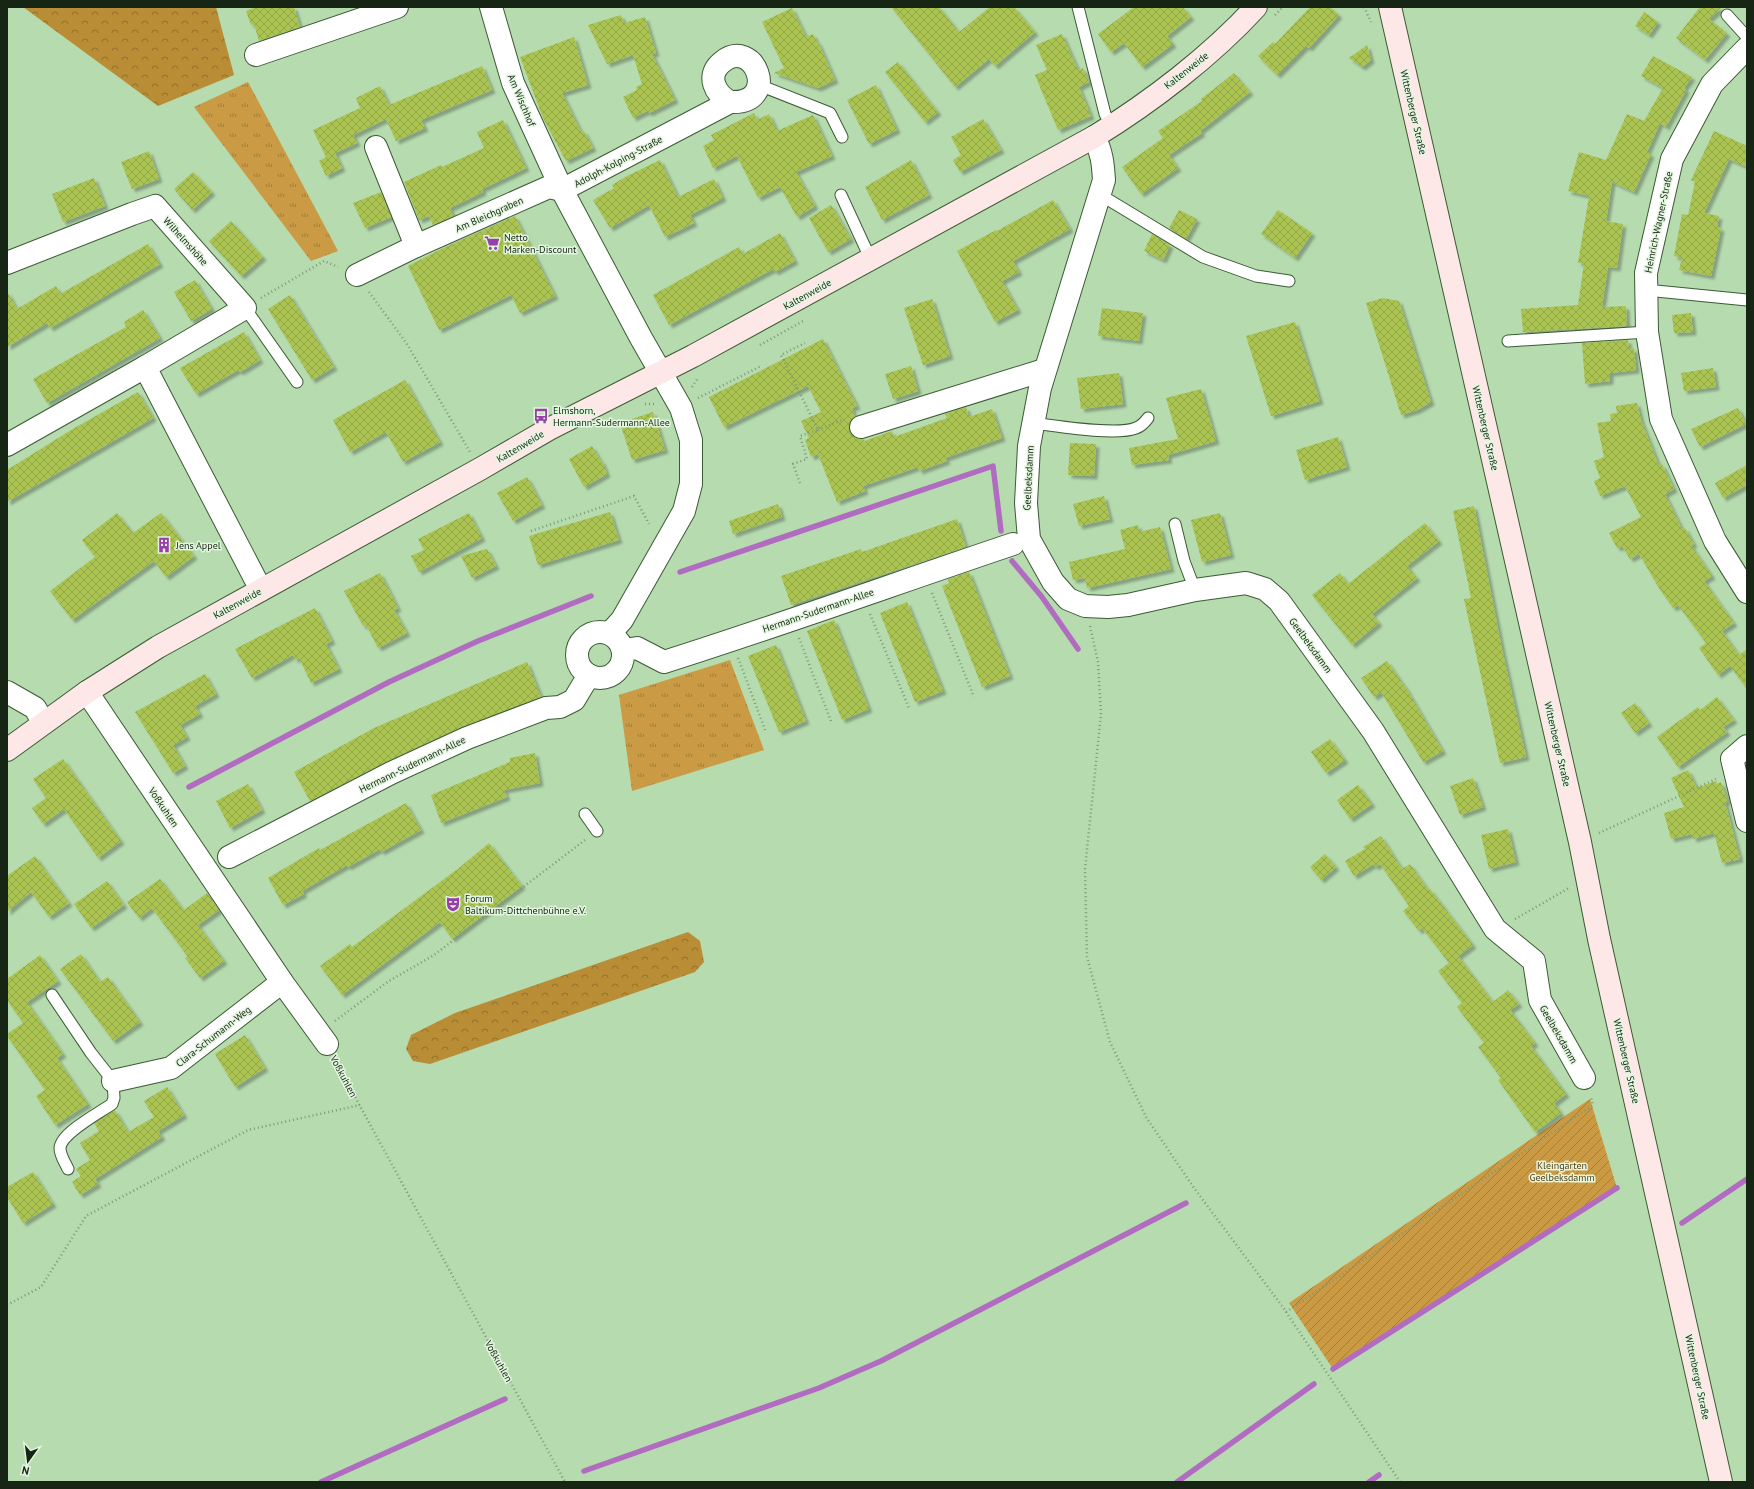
<svg xmlns="http://www.w3.org/2000/svg" width="1754" height="1489" font-family="'PT Sans',sans-serif">
	<style>
		.grass { fill: url(#grass-tufts) }
		.forest { fill: url(#forest-crowns) }
		.garden { fill: url(#garden-furrows) }
		.lines { fill: none; stroke-linecap: round; stroke-linejoin: round }
		.stream { stroke: #b16bc0; stroke-width: 5.5 }
		.building { fill: url(#building-cross-hatch); filter: url(#shadow) }
		.lane-casing { stroke: #3b5b34; stroke-width: 13 }
		.street-casing { stroke: #3b5b34; stroke-width: 24 }
		.secondary-casing { stroke: #3b5b34; stroke-width: 24 }
		.path { stroke: #7c9876; stroke-width: 2.5; stroke-dasharray: 1 3; stroke-linecap: butt }
		.lane { stroke: #fff; stroke-width: 11 }
		.street { stroke: #fff; stroke-width: 22 }
		.secondary { stroke: #fee8e7; stroke-width: 22 }
		.labels { text-anchor: middle; stroke-width: 3; stroke-linejoin: round; paint-order: stroke }
		.street-label { font-size: 10px; fill: #172514; stroke: #e3f6df }
		.poi-label { font-size: 10px; fill: #172514; stroke: #e3f6df; text-anchor: start }
		.park-label { font-size: 10px; fill: #563e0f; stroke: #e3f6df }
	</style>
	<defs>
		<pattern id="grass-tufts" width="24" height="20" patternUnits="userSpaceOnUse"><rect width="24" height="20" fill="#ca9b44"/><path d="M3 7l-1-3M5 7V3M7 7l1-3M15 17l-1-3M17 17v-4M19 17l1-3" fill="none" stroke="#a37e38"/></pattern>
		<pattern id="forest-crowns" width="20" height="18" patternUnits="userSpaceOnUse"><rect width="20" height="18" fill="#b98c36"/><path d="M2 6a3 3 0 1 1 6 0M12 15a3 3 0 1 1 6 0" fill="none" stroke="#95722c"/></pattern>
		<pattern id="garden-furrows" width="10" height="10" patternUnits="userSpaceOnUse"><rect width="10" height="10" fill="#ca9b44"/><path d="M-1 1l2-2M0 10L10 0M9 11l2-2" fill="none" stroke="#a37e38"/></pattern>
		<pattern id="building-cross-hatch" width="8" height="8" patternUnits="userSpaceOnUse"><rect width="8" height="8" fill="#abc451"/><path d="M0 0l8 8M0 8l8-8" fill="none" stroke="#92a846"/></pattern>
		<filter id="shadow"><feDropShadow dx="3.5" dy="3.5" stdDeviation="1" flood-color="#0004"/></filter>
	</defs>
	<rect width="100%" height="100%" fill="#b6dbaf"/>
	<!-- grass -->
	<g class="grass">
		<path d="M248 82 338 251 311 261 194 107Z"/>
		<path d="M730 660 764 750 632 791 619 695Z"/>
	</g>
	<!-- forest -->
	<g class="forest">
		<path d="M23 7H216L234 75 158 106Z"/>
		<path d="M688 932 700 941 704 962 695 972 430 1064 413 1061 406 1049 411 1035 455 1013Z"/>
	</g>
	<!-- garden -->
	<path class="garden" d="M1590 1099 1617 1188 1333 1369 1289 1303Z"/>
	<g class="lines">
		<!-- stream -->
		<g class="stream">
			<path d="M1012 561 1042 597 1078 649"/>
			<path d="M680 572 993 466 1001 531"/>
			<path d="M189 787 389 682 478 641 591 596"/>
			<path d="M1682 1223 1747 1179"/>
			<path d="M1333 1369 1617 1188"/>
			<path d="M584 1471 819 1388 881 1361 1186 1203"/>
			<path d="M321 1482 505 1399"/>
			<path d="M1177 1482 1314 1384"/>
			<path d="M1369 1482 1379 1475"/>
		</g>
	</g>
	<!-- building -->
	<g class="building">
		<path d="M256 7H294L300 27 259 41 254 24 251 25 246 11Z"/>
		<path d="M891 7H939L959 32 990 7H1014L1035 32 995 66 989 59 955 87Z"/>
		<path d="M1134 7H1183L1191 17 1167 36 1173 44 1142 67 1124 43 1111 52 1098 34Z"/>
		<path d="M1310 7H1330L1339 15 1309 48 1306 46 1277 75 1258 56 1273 42 1275 44Z"/>
		<path d="M1700 7H1722L1709 19 1727 33 1705 60 1676 38Z"/>
		<path d="M792 8 806 37 813 34 817 42H818L835 80 818 88 774 73 784 68 762 22Z"/>
		<path d="M1644 12 1658 22 1649 35 1635 26Z"/>
		<path d="M621 15 624 23 645 17 656 53 652 54 675 100 649 113 647 111 633 118 623 97 637 90 636 87 642 84 633 55 607 64 588 25Z"/>
		<path d="M1062 34 1078 70 1083 68 1089 82 1079 87 1091 116 1058 130 1035 75 1047 70 1036 45Z"/>
		<path d="M574 37 588 85 562 93 581 132 584 131 593 148 566 161 543 118 520 57Z"/>
		<path d="M1367 45 1371 60 1362 67 1349 58Z"/>
		<path d="M1653 56 1692 77 1684 88 1686 90 1666 127 1660 123 1647 152 1651 154 1634 192 1612 182 1606 221 1623 224 1617 268 1608 267 1602 307 1626 306 1627 326 1523 332 1521 309 1578 305 1584 263H1578L1589 196 1568 191 1579 152 1606 160 1627 114 1644 121 1663 88 1641 76Z"/>
		<path d="M898 62 938 112 925 122 885 72Z"/>
		<path d="M482 66 492 90 421 120 425 128 396 141 386 119 353 135 357 143 335 153 342 168 326 176 319 161 326 157 313 130 360 108 356 98 380 86 389 105Z"/>
		<path d="M1234 73 1250 92 1200 131 1202 133 1169 155 1178 168 1141 194 1122 167 1163 138 1158 131 1202 101 1201 99Z"/>
		<path d="M876 85 897 130 869 144 847 100Z"/>
		<path d="M754 113 757 120 769 114 777 131 813 115 832 156 796 172 815 206 797 217 780 187 758 198 737 156 713 168 703 146 714 140 711 135Z"/>
		<path d="M983 119 1001 150 960 172 953 160 961 155 951 137Z"/>
		<path d="M503 120 526 168 482 189 483 192 450 208 453 216 433 225 429 216 419 220 404 182 441 165 442 167 484 148 477 132Z"/>
		<path d="M1714 131 1747 146V167L1729 159 1704 213 1719 216 1717 227 1721 228 1711 276 1679 270 1682 258 1674 256 1682 214 1688 215 1695 182 1691 180Z"/>
		<path d="M149 151 159 179 132 189 121 162Z"/>
		<path d="M660 160 678 197 714 179 723 198 690 215 694 223 665 237 649 205 610 228 593 200 614 188 612 185 627 176Z"/>
		<path d="M911 160 929 195 882 220 865 187Z"/>
		<path d="M193 172 212 192 192 210 174 189Z"/>
		<path d="M94 178 105 206 63 222 52 194Z"/>
		<path d="M381 192 391 217 365 228 353 203Z"/>
		<path d="M1053 200 1070 229 1013 261 1019 272 1002 281 1018 310 995 322 957 251 996 230 997 231Z"/>
		<path d="M831 205 851 239 828 252 809 218Z"/>
		<path d="M1179 210 1197 219 1186 239 1169 228Z"/>
		<path d="M1278 210 1312 233 1295 258 1261 234Z"/>
		<path d="M515 216 555 296 520 313 511 295 439 330 408 266 443 248Z"/>
		<path d="M231 221 263 257 241 276 209 241Z"/>
		<path d="M780 233 795 261 775 272 773 269 669 325 653 295 739 247 743 254Z"/>
		<path d="M1152 234 1170 245 1163 260 1144 251Z"/>
		<path d="M148 244 160 264 50 328 47 323 7 347V291L17 309 56 286 60 294Z"/>
		<path d="M195 280 212 309 191 321 174 292Z"/>
		<path d="M290 295 334 367 312 380 268 309Z"/>
		<path d="M1383 298 1399 301 1431 402 1417 410 1401 415 1366 303Z"/>
		<path d="M932 299 950 356 923 365 904 308Z"/>
		<path d="M1102 308 1143 313 1139 341 1098 336Z"/>
		<path d="M143 310 160 338 47 403 33 379 126 327 124 322Z"/>
		<path d="M1691 313 1693 332 1674 333 1672 315Z"/>
		<path d="M1295 322 1320 401 1271 416 1246 336Z"/>
		<path d="M244 332 260 360 240 372 238 370 196 394 180 368Z"/>
		<path d="M823 339 857 406 852 408 855 417 849 425V431L853 436 863 439 864 441 892 431 894 437 947 418 945 414 966 407 969 417 992 409 1002 438 945 458 947 461 919 471 918 467 863 486 865 491 837 502 818 454 811 457 805 440 809 438 801 421 821 412 808 386 724 427 709 397Z"/>
		<path d="M1628 340 1629 349 1634 348 1636 370 1610 373V381L1585 384 1582 343Z"/>
		<path d="M911 366 918 391 893 399 885 374Z"/>
		<path d="M1713 368 1716 387 1684 391 1681 373Z"/>
		<path d="M1119 373 1123 404 1081 409 1077 378Z"/>
		<path d="M405 380 440 442 403 462 386 432 350 452 333 420Z"/>
		<path d="M1201 389 1216 441 1168 455 1169 460 1132 465 1129 448 1178 439 1166 398Z"/>
		<path d="M138 392 153 418 7 502V470L71 430Z"/>
		<path d="M1637 403 1641 420 1659 466 1662 464 1674 489 1665 494 1682 529 1685 528 1694 544 1691 545 1712 576 1704 581 1734 623 1722 631 1739 655 1747 649V689L1730 666 1718 675 1699 648 1706 643 1678 605 1673 608 1659 588 1639 554 1630 559 1622 546 1617 548 1609 533 1641 517 1625 486 1600 496 1594 481 1600 478 1594 461 1604 457 1597 423 1611 421 1610 414 1617 413 1616 406Z"/>
		<path d="M1738 408 1746 424 1700 447 1691 429Z"/>
		<path d="M653 412 665 450 632 460 620 423Z"/>
		<path d="M1338 437 1347 467 1305 480 1296 450Z"/>
		<path d="M1070 443 1096 444 1094 476 1068 475Z"/>
		<path d="M592 446 600 460 602 461 607 474 584 487 569 459Z"/>
		<path d="M1747 465V485L1723 498 1715 483Z"/>
		<path d="M527 477 542 505 513 521 497 493Z"/>
		<path d="M1104 496 1110 519 1079 526 1073 504Z"/>
		<path d="M778 504 782 517 733 534 729 521Z"/>
		<path d="M1474 506 1502 649 1526 757 1500 763 1464 599 1471 598 1453 511Z"/>
		<path d="M610 512 619 540 538 565 529 536Z"/>
		<path d="M117 513 133 533 161 513 194 556 166 577 154 561 72 620 50 591 95 557 82 540Z"/>
		<path d="M469 513 482 538 419 572 411 556 424 550 418 539Z"/>
		<path d="M1220 513 1231 555 1202 562 1191 520Z"/>
		<path d="M957 519 966 547 791 605 781 576 861 549 862 552Z"/>
		<path d="M1425 523 1439 541 1407 566 1417 578 1372 614 1379 623 1352 645 1312 595 1340 573 1348 584Z"/>
		<path d="M1138 525 1139 532 1160 527 1171 569 1087 588 1085 578 1073 580 1069 562 1125 549 1120 530Z"/>
		<path d="M487 549 496 566 472 578 461 556Z"/>
		<path d="M969 572 1010 676 982 687 942 586 949 583 948 579Z"/>
		<path d="M380 573 398 608 394 610 407 633 378 648 366 625 363 626 344 591Z"/>
		<path d="M907 602 943 691 915 702 880 613Z"/>
		<path d="M315 608 332 641 326 644 339 669 311 683 299 658 295 660 293 655 252 678 235 649Z"/>
		<path d="M834 620 869 709 842 720 807 631Z"/>
		<path d="M776 645 806 721 779 732 748 656Z"/>
		<path d="M1387 661 1406 688 1443 751 1423 762 1381 692 1374 697 1361 678Z"/>
		<path d="M527 662 541 697 462 727 386 762 310 801 294 772 374 728Z"/>
		<path d="M205 674 216 694 195 706 200 714 180 725 187 737 173 745 185 766 173 773 135 712Z"/>
		<path d="M1717 697 1734 720 1723 727 1727 732 1678 767 1657 737 1698 707 1700 710Z"/>
		<path d="M1635 703 1649 723 1635 733 1621 713Z"/>
		<path d="M1330 739 1345 760 1326 773 1311 752Z"/>
		<path d="M535 753 540 783 504 790 507 797 441 823 431 795 510 762V758Z"/>
		<path d="M63 759 121 841 98 858 64 809 43 824 32 808 46 798 33 779Z"/>
		<path d="M1688 770 1697 788 1716 781 1717 784 1721 782 1728 801 1725 802 1740 859 1722 863 1714 833 1693 839 1692 834 1671 839 1664 813 1684 807 1671 778Z"/>
		<path d="M1473 778 1483 807 1460 815 1450 786Z"/>
		<path d="M248 784 262 810 230 828 216 801Z"/>
		<path d="M1358 785 1372 804 1350 819 1337 800Z"/>
		<path d="M406 803 421 830 381 852 380 849 348 867 347 865 302 891 304 894 283 905 268 878 319 848 320 850Z"/>
		<path d="M1508 829 1516 862 1489 869 1481 835Z"/>
		<path d="M1381 836 1402 869 1410 864 1429 891 1430 889 1473 945 1449 963 1422 928 1419 931 1403 911 1409 906 1380 864 1375 867 1374 864 1354 876 1345 861 1365 849 1363 847Z"/>
		<path d="M489 843 522 886 452 939 440 922 342 995 320 966 350 944 352 947 459 868Z"/>
		<path d="M1325 854 1336 867 1321 880 1310 867Z"/>
		<path d="M35 856 69 903 49 917 31 892 7 912V876Z"/>
		<path d="M160 879 182 908 184 910 207 893 219 910 198 925 224 961 200 978 185 958 188 957 152 908 139 918 127 902Z"/>
		<path d="M107 881 124 905 91 928 74 904Z"/>
		<path d="M81 954 100 982 108 977 140 1022 113 1041 60 969Z"/>
		<path d="M40 955 58 981 27 1002 63 1054 57 1058 88 1104 55 1125 36 1096 45 1090 7 1036V1034L23 1023 7 1000V979Z"/>
		<path d="M1458 956 1493 1002 1508 990 1519 1004 1510 1010 1535 1043 1531 1046 1566 1094 1554 1103 1561 1113 1535 1132 1498 1080 1501 1078 1478 1047 1484 1043 1457 1007 1462 1003 1438 971Z"/>
		<path d="M245 1035 265 1068 235 1087 215 1054Z"/>
		<path d="M167 1087 184 1115 158 1131 162 1137 95 1179 98 1184 80 1195 72 1182 81 1176 76 1169 90 1160 80 1143 99 1131 94 1123 115 1110 128 1132 154 1117 144 1101Z"/>
		<path d="M33 1172 53 1204 23 1223 7 1197V1187Z"/>
	</g>
	<g class="lines">
		<!-- lane casing -->
		<g class="lane-casing">
			<g id="lane">
				<path d="M1078 7 1105 114 1112 127"/>
				<path d="M1727 15 1747 37"/>
				<path d="M759 85 830 113 842 137"/>
				<path d="M1099 194 1203 257 1256 276 1289 281"/>
				<path d="M841 195 871 260"/>
				<path d="M1646 290 1747 300"/>
				<path d="M245 308 297 382"/>
				<path d="M1508 341 1647 332"/>
				<path d="M1033 423C1056 426 1117 436 1136 428 1142 426 1145 422 1148 418"/>
				<path d="M1175 524 1184 561 1195 590"/>
				<path d="M585 814 597 831"/>
				<path d="M52 995 91 1053 113 1081 114 1098 112 1104C99 1113 61 1133 60 1148 60 1156 65 1162 68 1169"/>
			</g>
		</g>
		<!-- street casing -->
		<g class="street-casing">
			<g id="street">
				<path d="M491 7 513 83 562 190"/>
				<path d="M1747 48 1712 84 1672 159 1646 273 1647 332 1661 419 1715 541 1747 592"/>
				<path d="M256 55 397 7"/>
				<path d="M1094 137C1102 152 1103 164 1104 180L1040 388 1029 446 1026 503 1029 539 1053 582 1068 599 1085 606 1108 607 1128 605 1195 590 1246 583 1265 589 1279 601 1373 731 1495 929 1534 961 1540 1000 1584 1078"/>
				<path d="M376 147 416 246"/>
				<path d="M7 263 132 214 155 206 245 308 145 367"/>
				<path d="M357 275 416 246 549 187 562 190"/>
				<path d="M861 427 1044 370"/>
				<path d="M7 445 145 367 261 590"/>
				<circle cx="600" cy="655" r="23"/>
				<path d="M610 633 622 620 684 511 691 484V440L681 408 641 338 562 190 730 102C782 105 754 34 721 63 706 76 715 94 730 102"/>
				<path d="M624 650 637 648 664 662C781 625 897 583 1013 544"/>
				<path d="M7 692 35 708 43 722"/>
				<path d="M87 692 282 982 327 1044"/>
				<path d="M1747 746 1732 759 1747 821"/>
				<path d="M229 857 391 773 467 738 546 708 560 707 574 700 589 675"/>
				<path d="M113 1081 171 1068 282 982"/>
			</g>
		</g>
		<!-- secondary casing -->
		<g class="secondary-casing">
			<g id="secondary">
				<path d="M1390 7 1580 842 1599 939 1721 1482"/>
				<path d="M7 750 87 692 158 647 480 469 549 429 693 356 1094 137C1151 102 1211 56 1256 7"/>
			</g>
		</g>
		<!-- path -->
		<g class="path">
			<path d="M1364 7 1371 22"/>
			<path d="M1275 15 1283 7"/>
			<path d="M369 292 407 344 470 452"/>
			<path d="M261 298 324 261 338 267"/>
			<path d="M760 345 805 320"/>
			<path d="M692 387 698 378"/>
			<path d="M698 398 761 366"/>
			<path d="M645 404H656"/>
			<path d="M818 430 842 420"/>
			<path d="M800 483 793 464 807 459 800 436 818 430 781 355 805 343"/>
			<path d="M531 531 634 496 649 524"/>
			<path d="M932 593 974 697"/>
			<path d="M870 614 909 708"/>
			<path d="M1090 626 1098 662 1101 714 1085 869 1087 957 1110 1042 1146 1117 1194 1188 1282 1306 1400 1482"/>
			<path d="M799 638 832 724"/>
			<path d="M738 658 766 732"/>
			<path d="M1599 833 1716 779"/>
			<path d="M1515 919 1569 888"/>
			<path d="M335 1021 389 981 434 955 585 840"/>
			<path d="M336 1062 565 1482"/>
			<path d="M7 1305 41 1287 86 1216 248 1130 360 1105"/>
			<path d="M1286 1312 1593 1105 1591 1097"/>
		</g>
		<!-- lane -->
		<use href="#lane" class="lane"/>
		<!-- street -->
		<use href="#street" class="street"/>
		<!-- secondary -->
		<use href="#secondary" class="secondary"/>
	</g>
	<!-- icons -->
	<defs>
		<g id="supermarket-bare" transform="scale(1.2)"><path d="M-6-5.5h2.5l.6 2H6L4.5 2H-2.5L-4.4-4H-6ZM-1.5 3.2a1.3 1.3 0 1 0 .1 0ZM3 3.2a1.3 1.3 0 1 0 .1 0Z" fill="#973ea9" stroke="#e3f6df" stroke-width="2.5" paint-order="stroke"/></g>
		<g id="bus-bare" transform="scale(1.2)"><path d="M-5-6H5V4H4V6H2V4H-2V6H-4V4H-5ZM-3.5-4V0h7V-4ZM-3.5 1.2v1.5H-2V1.2ZM2 1.2v1.5H3.5V1.2Z" fill="#973ea9" stroke="#e3f6df" stroke-width="2.5" paint-order="stroke"/></g>
		<g id="building-bare" transform="scale(1.2)"><path d="M-4-6H4V6H1V3H-1V6H-4ZM-2.5-4.3h1.7v1.8h-1.7ZM.8-4.3h1.7v1.8H.8ZM-2.5-1h1.7V.8h-1.7ZM.8-1h1.7V.8H.8Z" fill="#973ea9" stroke="#e3f6df" stroke-width="2.5" paint-order="stroke"/></g>
		<g id="theatre-bare" transform="scale(1.2)"><path d="M-5-5.5Q0-4 5-5.5V0Q5 5 0 6Q-5 5-5 0ZM-3.3-2.5H-1v1.5H-3.3ZM1-2.5H3.3v1.5H1ZM-2.8 1Q0 5.5 2.8 1Z" fill="#973ea9" stroke="#e3f6df" stroke-width="2.5" paint-order="stroke"/></g>
	</defs>
	<g fill-rule="evenodd">
		<use href="#supermarket-bare" x="492" y="243"/>
		<use href="#bus-bare" x="541" y="416"/>
		<use href="#building-bare" x="164" y="545"/>
		<use href="#theatre-bare" x="453" y="904"/>
	</g>
	<g class="labels">
		<!-- street labels -->
		<g class="street-label">
			<text transform="translate(1186 70) rotate(-38)" y="4">Kaltenweide</text>
			<text transform="translate(522 100) rotate(67)" y="4">Am Wischhof</text>
			<text transform="translate(1414 112) rotate(77)" y="4">Wittenberger Straße</text>
			<text transform="translate(618 161) rotate(-28)" y="4">Adolph-Kolping-Straße</text>
			<text transform="translate(489 214) rotate(-24)" y="4">Am Bleichgraben</text>
			<text transform="translate(1658 222) rotate(-78)" y="4">Heinrich-Wagner-Straße</text>
			<text transform="translate(186 241) rotate(48)" y="4">Wilhelmshöhe</text>
			<text transform="translate(807 294) rotate(-29)" y="4">Kaltenweide</text>
			<text transform="translate(1486 428) rotate(77)" y="4">Wittenberger Straße</text>
			<text transform="translate(520 446) rotate(-31)" y="4">Kaltenweide</text>
			<text transform="translate(1028 478) rotate(-87)" y="4">Geelbeksdamm</text>
			<text transform="translate(237 603) rotate(-29)" y="4">Kaltenweide</text>
			<text transform="translate(818 610) rotate(-19)" y="4">Hermann-Sudermann-Allee</text>
			<text transform="translate(1311 645) rotate(54)" y="4">Geelbeksdamm</text>
			<text transform="translate(1558 744) rotate(77)" y="4">Wittenberger Straße</text>
			<text transform="translate(412 764) rotate(-26)" y="4">Hermann-Sudermann-Allee</text>
			<text transform="translate(164 807) rotate(56)" y="4">Voßkuhlen</text>
			<text transform="translate(1559 1034) rotate(60)" y="4">Geelbeksdamm</text>
			<text transform="translate(213 1036) rotate(-38)" y="4">Clara-Schumann-Weg</text>
			<text transform="translate(1627 1061) rotate(77)" y="4">Wittenberger Straße</text>
			<text transform="translate(344 1076) rotate(62)" y="4">Voßkuhlen</text>
			<text transform="translate(499 1361) rotate(61)" y="4">Voßkuhlen</text>
			<text transform="translate(1698 1377) rotate(78)" y="4">Wittenberger Straße</text>
		</g>
		<!-- poi labels -->
		<g class="poi-label">
			<text x="504" y="241">Netto<tspan x="504" dy="12">Marken-Discount</tspan></text>
			<text x="553" y="414">Elmshorn,<tspan x="553" dy="12">Hermann-Sudermann-Allee</tspan></text>
			<text x="176" y="549">Jens Appel</text>
			<text x="465" y="902">Forum<tspan x="465" dy="12">Baltikum-Dittchenbühne e.V.</tspan></text>
		</g>
		<!-- park labels -->
		<g class="park-label">
			<text x="1562" y="1169">Kleingärten<tspan x="1562" dy="12">Geelbeksdamm</tspan></text>
		</g>
	</g>
	<!-- border -->
	<rect width="1754" height="1489" fill="none" stroke="#172514" stroke-width="16"/>
	<!-- north arrow -->
	<g transform="translate(28 1461) rotate(194)" stroke="#e3f6df" stroke-width="3" paint-order="stroke">
	<path d="M0-3L7 15L0 10L-7 15Z" fill="#172514"/>
	<text y="-6" font-size="11" font-weight="bold" text-anchor="middle" fill="#172514">N</text>
	</g>
</svg>
